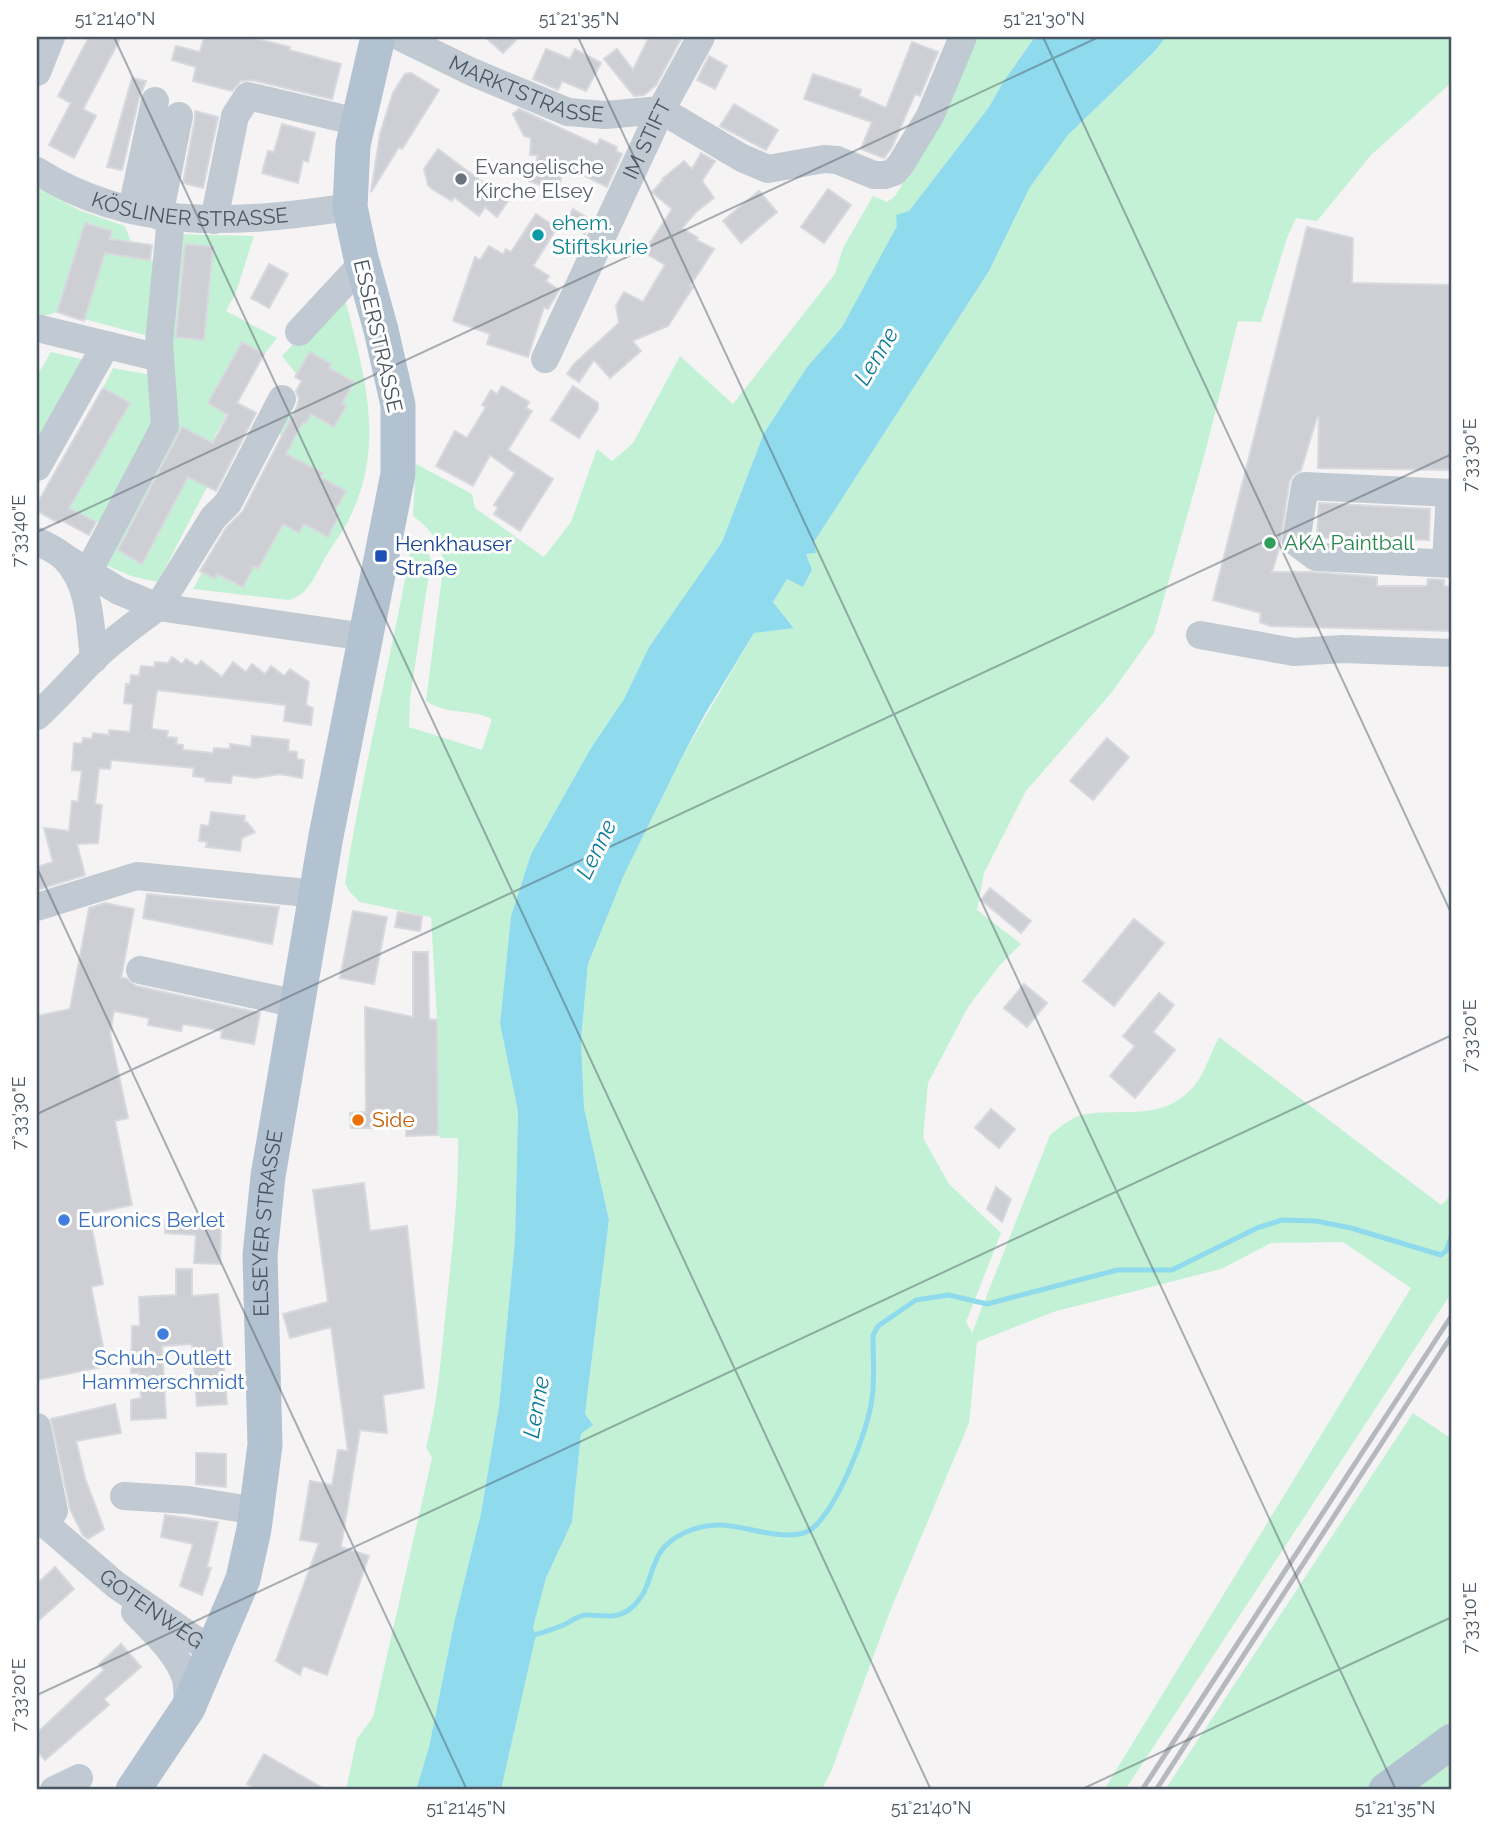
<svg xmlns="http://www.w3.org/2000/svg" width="1489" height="1827" font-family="Raleway,sans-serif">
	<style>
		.green { fill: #c3f1d5 }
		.water { fill: #90daee }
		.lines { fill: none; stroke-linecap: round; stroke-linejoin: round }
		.stream { stroke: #90daee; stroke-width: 5 }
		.building { fill: #cdcfd5; stroke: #d7d9de; stroke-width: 2 }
		.minor { stroke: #c1cad2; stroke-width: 28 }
		.major { stroke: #b3c2d1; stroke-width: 35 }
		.rail { stroke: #b5b8bd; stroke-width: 5 }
		.ticks { fill: none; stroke: #4a5661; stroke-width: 2; stroke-opacity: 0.45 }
		.worship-dot { fill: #6b7280; stroke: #fff; stroke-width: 2.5 }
		.culture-dot { fill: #0f9aa8; stroke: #fff; stroke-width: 2.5 }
		.leisure-dot { fill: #2e9e5b; stroke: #fff; stroke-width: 2.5 }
		.transit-dot { fill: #1a4fb4; stroke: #fff; stroke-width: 2.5 }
		.food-dot { fill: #e8710a; stroke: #fff; stroke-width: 2.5 }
		.shop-dot { fill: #3f7fe0; stroke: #fff; stroke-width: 2.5 }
		.labels { text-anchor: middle; stroke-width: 6; stroke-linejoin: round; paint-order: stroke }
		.street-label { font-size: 21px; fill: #4a5661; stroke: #fff }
		.worship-label { font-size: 21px; fill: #5b616d; stroke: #fff; text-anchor: start }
		.culture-label { font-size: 21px; fill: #0d838f; stroke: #fff; text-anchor: start }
		.leisure-label { font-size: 21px; fill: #27864d; stroke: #fff; text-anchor: start }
		.transit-label { font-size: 21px; fill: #164399; stroke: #fff; text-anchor: start }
		.food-label { font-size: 21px; fill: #c56008; stroke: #fff; text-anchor: start }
		.shop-label { font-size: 21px; fill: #366cbe; stroke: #fff; text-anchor: start }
		.water-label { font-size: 23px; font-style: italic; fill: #0c7c9b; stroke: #fff }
		.neatline { fill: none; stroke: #4a5661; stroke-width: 2.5 }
		.ticks-label { font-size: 18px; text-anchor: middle; fill: #4a5661 }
	</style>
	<rect width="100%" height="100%" fill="#f5f3f3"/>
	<!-- green -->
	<g class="green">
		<path d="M976 37H1035L1003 82 989 107 909 211 896 216 898 226 842 327 807 367 764 433 722 542 649 647 624 699 591 748 531 854 511 916 500 1024 518 1111 515 1240 499 1406 481 1513 454 1623 429 1747 416 1790H346L357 1739 373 1717 432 1458 426 1447C438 1402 441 1356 446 1309 452 1252 459 1195 458 1138H441L438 1135 437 1020 431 917 360 902 349 891 345 883C363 768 392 656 412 541 422 546 429 550 431 561L410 698 409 727 482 750 492 719C470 708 449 716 426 701L444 561C438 539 431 530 413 516L416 464 472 494 475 508 544 557 571 522 597 449 612 461 633 443 680 356 733 404 835 274 843 248 873 196 887 202 895 196 949 107Z"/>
		<path d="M1166 37H1452V82L1371 155 1317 221 1296 218 1287 238 1261 322 1238 321 1206 449 1154 633 1112 692 1026 791 984 873 977 910 1021 944 1000 965 968 1007 928 1083 923 1138 949 1184 1001 1233 966 1322 972 1333 1050 1135C1061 1127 1073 1115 1087 1114 1126 1108 1163 1122 1194 1086 1205 1073 1211 1052 1219 1037L1441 1205 1452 1194V1292L1125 1790H1104L1411 1288 1343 1242 1271 1243 1221 1269 1053 1312 977 1342 969 1423 890 1611 832 1769 822 1790H501L536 1635 533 1628 546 1578 572 1522 581 1434 593 1425 585 1414 609 1220 584 1108 581 1040 588 964 624 875 681 759 754 633 794 627 773 602 787 579 803 586 812 570 806 554 815 553 814 542 989 271 1030 187 1068 135 1154 52Z"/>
		<path d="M37 188 81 211 125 226 131 242 129 257 159 262 152 337 57 312 37 318V219L39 216 37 213Z"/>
		<path d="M173 234 254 236 236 292 226 311 277 338 264 354 242 342 208 403 227 414 214 437 216 438 211 489 207 487 158 582 131 576 99 562 156 451Z"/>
		<path d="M343 291C362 367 387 440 351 515 344 530 334 543 326 556 317 572 308 596 289 600L193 589 202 572 214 578 217 575 242 587 254 566 257 568 247 535 292 440 279 434 289 414 306 423 311 414 334 427 346 406 342 403 329 368 331 364 310 352 297 375 282 356Z"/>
		<path d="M51 352 89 361 37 457V376Z"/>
		<path d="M113 368 156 376 158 421 107 528 80 514H65L129 403 103 388Z"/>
		<path d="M1413 1413 1452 1439V1741L1386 1790H1165Z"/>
		<path d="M1452 1753V1790H1401Z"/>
	</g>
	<!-- water -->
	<path class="water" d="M1035 37H1166L1154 52 1068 135 1030 187 989 271 814 542 816 553 806 554 812 570 803 587 787 579 773 602 794 628 754 633 705 714 681 759 624 875 588 964 581 1040 584 1108 609 1220 585 1414 593 1425 581 1434 572 1522 546 1578 533 1628 536 1635 501 1790H416L429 1747 454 1623 481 1513 499 1406 515 1240 518 1111 500 1024 511 916 531 854 591 748 624 699 649 647 722 542 764 433 807 367 842 327 897 226 896 215 909 211 989 107 1003 82Z"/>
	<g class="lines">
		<!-- stream -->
		<path class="stream" d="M531 1636C541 1633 551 1630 561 1626 569 1623 577 1616 585 1615 602 1614 616 1621 631 1608 659 1585 643 1552 684 1533 725 1514 750 1535 788 1535 796 1535 807 1533 813 1528 839 1505 867 1432 872 1399 875 1378 873 1356 873 1335L878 1326 916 1300 949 1295 987 1304 1117 1270H1172L1257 1228 1282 1220 1316 1221 1351 1228 1441 1255 1446 1251 1452 1235"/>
	</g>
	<!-- building -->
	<g class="building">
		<path d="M89 37H121L83 109 96 116 74 158 49 145 71 103 58 96Z"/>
		<path d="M204 37H249L290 47 289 50 341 64 332 99 252 80 241 81 232 91 193 81 196 67 172 60 176 46 200 52Z"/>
		<path d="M485 37H519L503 53Z"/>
		<path d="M649 37H682L656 85 644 95 634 96 604 59 617 49 633 70Z"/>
		<path d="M912 42 938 52 920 96 915 94 892 147 884 158 861 149 872 122 804 99 813 74 861 90 859 96 886 108Z"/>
		<path d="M546 49 570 59 575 49 601 63 586 91 562 81 558 90 533 79Z"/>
		<path d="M709 56 727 66 715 89 697 80Z"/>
		<path d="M411 73 439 90 402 149 399 147 371 192 380 134 393 93 405 74Z"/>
		<path d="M132 78 146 81 139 98 122 170 107 167Z"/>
		<path d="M734 104 778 130 766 150 720 126Z"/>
		<path d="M519 109 597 145 600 139 617 147 616 151 622 154 607 187 565 166 557 191 529 181 538 155H530L531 138 524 136 513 114Z"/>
		<path d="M195 111 218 117 203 188 183 183 195 119Z"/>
		<path d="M282 124 315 133 308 162 303 160 298 183 262 173 268 151 274 152Z"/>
		<path d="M438 149 508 201 497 217 485 207 479 216 454 197 452 201 432 189 428 185 424 169Z"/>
		<path d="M701 153 715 161 702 181 714 198 696 212 682 228 698 238 696 240 714 249 690 286 693 287 668 326 632 341 641 351 610 378 594 360 579 382 567 374 574 364 619 323 616 306 624 292 643 302 665 265 644 252 672 209 652 192 663 180 662 179 684 161 692 169Z"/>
		<path d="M828 189 851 205 824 243 801 227Z"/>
		<path d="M759 191 777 212 741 243 723 221Z"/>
		<path d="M573 209 591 220 585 234 565 223Z"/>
		<path d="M536 214 557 228 533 266 549 276 546 281 559 290 548 309 544 307 528 357 487 344 490 334 453 321 475 257 480 260 489 246 503 254 506 249 511 252Z"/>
		<path d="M85 223 112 231 109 239 152 245 150 260 105 253 84 321 57 312Z"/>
		<path d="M1307 227 1353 238 1352 283 1452 285V470L1318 468 1319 417H1317L1301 470 1292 476 1289 483 1280 545 1272 572H1310L1377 577V586H1427L1428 579 1444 580V586L1452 587V631L1270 626 1260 622 1261 613 1213 600Z"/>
		<path d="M185 244 213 247 204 340 176 337Z"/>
		<path d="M269 264 288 274 269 308 251 298Z"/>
		<path d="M242 342 264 354 237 403 256 413 216 491 188 477 142 564 118 550 182 427 213 443 228 415 208 403Z"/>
		<path d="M310 352 331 364 329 368 354 382 342 403 346 406 334 427 311 414 306 423 303 422 286 454 323 473 320 477 346 491 334 512 339 515 328 537 304 524 299 533 283 524 258 569 254 566 243 587 217 574 215 579 200 571 226 528 243 511 297 407 299 399 296 391 302 381 295 377Z"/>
		<path d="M502 386 529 402 526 408 532 411 508 450 553 479 520 531 494 514 498 508 494 505 515 473 490 455 473 486 436 466 455 431 467 438 486 407 482 405 491 390 497 394Z"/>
		<path d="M573 386 598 403V409L579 438 551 420Z"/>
		<path d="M103 388 130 403 69 508 96 522 89 535 61 520 59 523 37 511V504Z"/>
		<path d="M1319 503 1430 509 1429 540 1319 538 1317 537Z"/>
		<path d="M172 657 182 664 186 659 197 666 201 661 222 677 233 662 246 672 252 664 265 674 271 666 284 676 290 669 309 682 306 705 313 708 311 725 284 721 286 705 157 690 152 724V729L168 731 167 737 177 738 176 744 183 745V750L213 753 214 748 230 749V744L251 747 252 736 289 740 288 751 297 752V759L304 760 302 778 280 774 255 778 232 775 231 783 205 781 206 778 193 776 194 768 111 760 110 769 99 768 95 804 102 805 98 843 77 844 85 875 37 890V867L53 862 44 828 69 831 72 801 78 802 82 771 72 770 74 743 82 744 83 738 92 739 93 733 109 735V730L130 732 133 704 124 703 126 684H130L131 675 139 676 141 666 154 667 155 662 168 663Z"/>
		<path d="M1107 738 1129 757 1093 800 1070 781Z"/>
		<path d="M211 812 245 816 244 822H247L255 832 242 838 240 851 206 847 207 842 199 841 201 825 209 826Z"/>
		<path d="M990 888 1031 921 1021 933 981 900Z"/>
		<path d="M147 894 279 907 272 944 143 918Z"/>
		<path d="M105 903 134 909 121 978H126L136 986 260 1013 254 1044 221 1038 222 1031 183 1024 181 1031 148 1025 149 1018 114 1011 110 1034 128 1118 115 1121 132 1205 89 1214 103 1284 91 1287 107 1366 37 1380V1016L70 1009 89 908Z"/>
		<path d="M353 911 387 917 374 984 340 978Z"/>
		<path d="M398 912 422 916 420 931 395 927Z"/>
		<path d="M1134 919 1164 943 1114 1006 1083 981Z"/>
		<path d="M413 952H428L429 1019 437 1020 438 1135 406 1136V1128H351L350 1113 366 1112 365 1007 413 1017Z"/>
		<path d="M1024 984 1047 1003 1027 1027 1004 1008Z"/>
		<path d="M1159 993 1174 1005 1153 1032 1175 1050 1135 1098 1110 1076 1135 1046 1123 1036Z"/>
		<path d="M991 1109 1015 1129 999 1148 975 1128Z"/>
		<path d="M364 1183 370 1231 407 1226 424 1388 383 1395 387 1433 360 1430 341 1547 369 1556 327 1675 303 1666 300 1675 276 1661 319 1543 300 1540 310 1481 332 1485 338 1450 348 1451 331 1327 290 1338 283 1314 328 1302 313 1190Z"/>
		<path d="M996 1187 1011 1199 1002 1222 987 1209Z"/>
		<path d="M166 1216 205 1218V1224L221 1225 220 1264 194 1263 196 1235 165 1233Z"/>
		<path d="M176 1269H192V1296L218 1294 227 1404 197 1406 192 1344 162 1346 166 1418 131 1420V1400L141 1398 139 1373H131L132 1326H140L139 1297 176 1295Z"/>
		<path d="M115 1404 121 1433 76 1441 85 1478 104 1529 88 1539 83 1535 70 1509 51 1419Z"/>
		<path d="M196 1453 226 1454V1487L196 1484Z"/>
		<path d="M165 1515 218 1522 207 1567 211 1568 202 1595 180 1586 193 1544 161 1537Z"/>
		<path d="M55 1567 74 1589 37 1622V1584Z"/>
		<path d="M121 1644 141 1667 104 1699 109 1705 45 1760 37 1750V1733L104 1670 99 1664Z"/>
		<path d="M264 1754 326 1790H258L247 1784Z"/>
	</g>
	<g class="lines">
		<!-- minor -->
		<g class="minor">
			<path id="s1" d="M400 37 472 72 568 112 605 115 661 110 742 158 768 169 824 159 837 160 874 175H885L894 172 901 164 930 116 963 37"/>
			<path d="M37 72 51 37"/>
			<path id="s2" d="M37 171C135 233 241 223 350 207"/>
			<path d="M132 209 155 101"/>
			<path d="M159 216 179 116"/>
			<path d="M214 220 235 116 248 96 358 122"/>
			<path d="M37 328 160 358"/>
			<path d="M299 332 362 264"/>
			<path id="s3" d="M545 359 661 110 701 37"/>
			<path d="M37 467 106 345"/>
			<path d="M1452 493 1305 486 1296 542 1316 557 1452 564"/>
			<path d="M37 541C46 546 58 551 65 558 91 584 90 626 94 659"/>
			<path d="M64 557 119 591 158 607 213 518 228 503 282 399"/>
			<path d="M1446 563 1450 493"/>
			<path d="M88 572 165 426 159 343 171 218"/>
			<path d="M1200 635 1294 652 1343 649 1452 653"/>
			<path d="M37 716C57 698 75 677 94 658 114 639 136 623 158 607L365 637"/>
			<path d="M37 907 137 876 317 894"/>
			<path d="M140 970 298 1004"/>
			<path d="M37 1427 54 1511 44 1523"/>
			<path d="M124 1496 188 1500 257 1511"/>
			<path id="s4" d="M37 1517 116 1585 213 1652"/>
			<path d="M135 1612C153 1631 178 1653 186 1679 188 1688 187 1699 188 1708"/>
			<path d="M54 1790 79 1778"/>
		</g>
		<!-- major -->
		<g class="major">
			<path id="s5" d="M133 1790 188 1708 243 1579 254 1529 265 1445 260 1255 268 1176 326 836 398 474V405L381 330 361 258 350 207 353 145 378 37"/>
			<path d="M1386 1790 1452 1741"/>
		</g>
		<!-- rail -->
		<g class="rail">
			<path d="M1142 1790 1452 1315"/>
			<path d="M1156 1790 1452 1335"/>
		</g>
	</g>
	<!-- ticks -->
	<path class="ticks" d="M114 37 931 1790M578 37 1396 1790M1043 37 1452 915M37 532 1099 37M37 868 467 1790M37 1114 1452 454M37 1695 1452 1035M1080 1790 1452 1617"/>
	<!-- markers -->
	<circle class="worship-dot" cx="461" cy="179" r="7"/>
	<circle class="culture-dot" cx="538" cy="235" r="7"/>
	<circle class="leisure-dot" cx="1270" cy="543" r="7"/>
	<rect class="transit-dot" x="374" y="549" width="14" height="14" rx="3.5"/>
	<circle class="food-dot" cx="358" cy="1120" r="7"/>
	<g class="shop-dot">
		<circle cx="64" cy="1220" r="7"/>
		<circle cx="163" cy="1334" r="7"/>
	</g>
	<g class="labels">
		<!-- street labels -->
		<g class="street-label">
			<text dy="7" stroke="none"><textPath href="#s1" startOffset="138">MARKTSTRASSE</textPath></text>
			<text dy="7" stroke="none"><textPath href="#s3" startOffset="242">IM STIFT</textPath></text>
			<text dy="7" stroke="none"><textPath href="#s2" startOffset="161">KÖSLINER STRASSE</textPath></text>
			<text transform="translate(378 336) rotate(77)" y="7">ESSERSTRASSE</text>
			<text dy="7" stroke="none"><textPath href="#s5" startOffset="597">ELSEYER STRASSE</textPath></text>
			<text dy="7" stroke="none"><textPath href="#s4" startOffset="147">GOTENWEG</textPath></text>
		</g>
		<!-- worship labels -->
		<g class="worship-label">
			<text x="475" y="174">Evangelische<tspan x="475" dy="24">Kirche Elsey</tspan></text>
		</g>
		<!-- culture labels -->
		<g class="culture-label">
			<text x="552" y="230">ehem.<tspan x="552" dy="24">Stiftskurie</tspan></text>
		</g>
		<!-- leisure labels -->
		<g class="leisure-label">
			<text x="1284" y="550">AKA Paintball</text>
		</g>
		<!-- transit labels -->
		<g class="transit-label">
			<text x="395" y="551">Henkhauser<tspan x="395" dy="24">Straße</tspan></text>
		</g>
		<!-- food labels -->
		<g class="food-label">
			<text x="372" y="1127">Side</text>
		</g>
		<!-- shop labels -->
		<g class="shop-label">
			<text x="78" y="1227">Euronics Berlet</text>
			<text x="163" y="1365" text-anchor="middle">Schuh-Outlett<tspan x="163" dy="24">Hammerschmidt</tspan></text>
		</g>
		<!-- water labels -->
		<g class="water-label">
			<text transform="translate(876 356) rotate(-59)" y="8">Lenne</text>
			<text transform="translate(596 849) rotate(-64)" y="8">Lenne</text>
			<text transform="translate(536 1407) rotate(-80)" y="8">Lenne</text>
		</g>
	</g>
	<!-- border -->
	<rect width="1489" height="1827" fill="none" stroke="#ffffff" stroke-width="77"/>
	<rect x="38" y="38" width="1412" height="1750" class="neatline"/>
	<g class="ticks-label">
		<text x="115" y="25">51°21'40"N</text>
		<text x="579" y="25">51°21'35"N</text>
		<text x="1044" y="25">51°21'30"N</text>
		<text transform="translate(1470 455) rotate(-90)" y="6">7°33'30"E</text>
		<text transform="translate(19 531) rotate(-90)" y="6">7°33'40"E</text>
		<text transform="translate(1470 1036) rotate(-90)" y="6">7°33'20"E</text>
		<text transform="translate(19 1113) rotate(-90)" y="6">7°33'30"E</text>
		<text transform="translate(1470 1618) rotate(-90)" y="6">7°33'10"E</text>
		<text transform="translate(19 1695) rotate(-90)" y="6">7°33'20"E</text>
		<text x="466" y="1814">51°21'45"N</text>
		<text x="931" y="1814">51°21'40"N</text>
		<text x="1395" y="1814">51°21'35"N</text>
	</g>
</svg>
